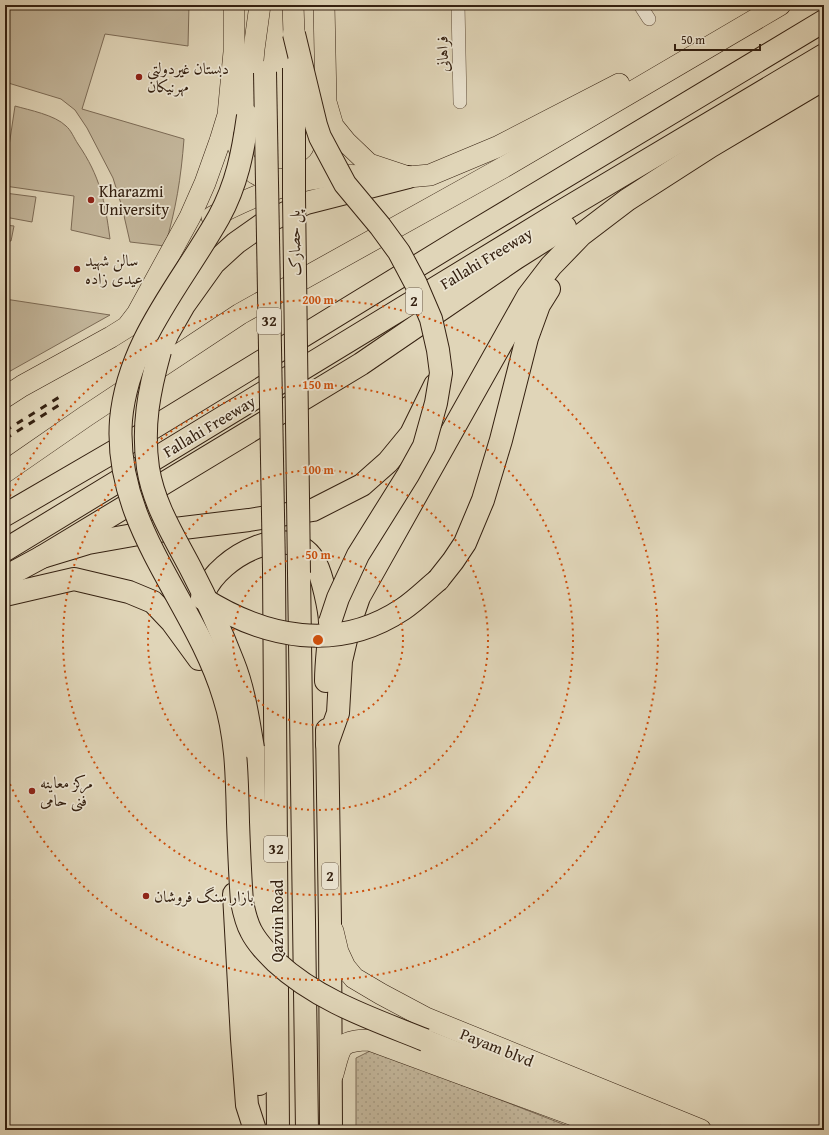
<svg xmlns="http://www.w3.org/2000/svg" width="829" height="1135" font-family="'Gentium Book Plus',Amiri,serif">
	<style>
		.grass { fill: #c3b69b; stroke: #7c6b56 }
		.park { fill: url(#park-dots); stroke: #7c6b56 }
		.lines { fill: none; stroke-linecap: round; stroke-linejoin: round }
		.minor-casing { stroke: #5f4d3a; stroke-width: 14 }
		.primary-casing { stroke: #342010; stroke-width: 22 }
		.trunk-casing { stroke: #342010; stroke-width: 24 }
		.motorway-casing { stroke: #342010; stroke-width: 24 }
		.minor { stroke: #ebe4d1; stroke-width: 13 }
		.primary { stroke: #e0d5b8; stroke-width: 21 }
		.trunk { stroke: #e0d5b8; stroke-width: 22 }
		.motorway { stroke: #e0d5b8; stroke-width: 22 }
		.rail { stroke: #342010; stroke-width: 3; stroke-dasharray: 7 7; stroke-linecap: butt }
		.trunk-bridge-casing { stroke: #342010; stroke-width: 24; stroke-linecap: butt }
		.trunk-bridge { stroke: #e0d5b8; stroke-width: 22 }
		.ring { fill: none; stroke: #cd500d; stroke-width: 2; stroke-dasharray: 2 4 }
		.poi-dot { fill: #8f2418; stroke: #ebe4d1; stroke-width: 1.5 }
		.labels { text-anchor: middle; stroke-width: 3.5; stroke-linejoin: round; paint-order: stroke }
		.shield { fill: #ebe4d1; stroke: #6b5b4a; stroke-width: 1 }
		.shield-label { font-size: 15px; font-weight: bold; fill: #342010 }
		.street-label { font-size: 16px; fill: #342010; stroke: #ebe4d1 }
		.poi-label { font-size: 16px; fill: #342010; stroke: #ebe4d1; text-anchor: start }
		.centre { fill: #cd500d; stroke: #ebe4d1; stroke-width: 2 }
		.ring-label { font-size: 12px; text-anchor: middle; font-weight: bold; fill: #cd500d; stroke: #ebe4d1; stroke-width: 3.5; stroke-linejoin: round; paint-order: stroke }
	</style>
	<defs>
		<pattern id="park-dots" width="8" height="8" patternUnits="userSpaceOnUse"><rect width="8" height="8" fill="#c3b69b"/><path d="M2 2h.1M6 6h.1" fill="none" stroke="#a89c84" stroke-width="1.8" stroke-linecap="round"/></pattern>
	</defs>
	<rect width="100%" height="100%" fill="#e0d5b8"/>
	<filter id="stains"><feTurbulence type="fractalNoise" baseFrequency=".005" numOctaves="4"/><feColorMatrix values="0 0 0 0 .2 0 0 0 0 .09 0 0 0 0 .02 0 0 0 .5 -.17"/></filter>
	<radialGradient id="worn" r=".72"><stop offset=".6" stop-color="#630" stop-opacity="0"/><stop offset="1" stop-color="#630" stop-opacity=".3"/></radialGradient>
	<!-- grass -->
	<g class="grass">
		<path d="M5 5H189L188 46 105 34 82 109 184 139C181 178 176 209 165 246L130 242 122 207 113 178 87 128 75 110 61 99 5 82Z"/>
		<path d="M15 106C29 110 55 115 66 126 71 130 74 138 78 144 100 176 105 201 110 239L71 230 74 196 5 186V173Z"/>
		<path d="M5 193 36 197 32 222 5 217Z"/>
		<path d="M5 225 14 226 11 241H5Z"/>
		<path d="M5 299 110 315 5 374Z"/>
	</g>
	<!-- park -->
	<path class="park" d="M372 1050 578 1130H356V1058Z"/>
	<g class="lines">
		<!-- minor casing -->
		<g class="minor-casing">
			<g id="minor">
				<path d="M458 5 460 102"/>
				<path d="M640 5 649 19"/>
			</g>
		</g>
		<!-- primary casing -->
		<g class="primary-casing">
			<g id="primary">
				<path d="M293 5 294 34"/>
				<path d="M324 5 326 102 333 126 346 142 369 164 408 177 430 175 497 147 619 84"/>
				<path d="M248 116 254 49 260 5"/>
				<path d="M237 144C241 152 244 162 250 169 267 187 302 180 318 163 325 155 327 144 330 134"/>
				<path d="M212 217C247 199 285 182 324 177 346 174 368 176 389 177"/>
				<path d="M5 397 22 386 111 337 127 327 137 314 190 217 205 183 220 141 228 115 234 52V5"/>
				<path d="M5 472 86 416 240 314 504 167 780 5"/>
				<path d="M333 931 338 952 345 967 354 978 381 994 426 1018 701 1130"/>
				<path d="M425 1040 652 1130"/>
				<path d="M333 1074C341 1046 338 1041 369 1040L614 1130"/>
			</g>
		</g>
		<!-- trunk casing -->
		<g class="trunk-casing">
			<g id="trunk">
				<path d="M160 351 168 333 184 305 214 263 236 243 263 224 306 203 408 177"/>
				<path d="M274 569 278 1130"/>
				<path d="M299 573 307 1130"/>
				<path d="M5 577 42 557 88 543 150 532 249 520 313 510 362 485 388 462 411 434 435 385"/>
				<path d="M438 580 453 561 465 543 483 500 501 440 527 338 539 305 549 289"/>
				<path d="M5 595 74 579 129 592 153 602 172 622 199 659"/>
				<path d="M197 644C197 627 197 608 204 593 219 556 292 517 316 564 322 575 330 611 330 623 329 643 326 662 326 681"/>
				<path d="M327 730 330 923 331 1130"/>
				<path d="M327 744 338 713 341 661 350 623 359 597 528 296 551 266 581 235 627 200 711 146 824 79"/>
				<path d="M253 748 259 1084"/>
				<path d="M234 894 242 1039 247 1105 255 1130"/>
			</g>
		</g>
		<!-- motorway casing -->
		<g class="motorway-casing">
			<g id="motorway">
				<path d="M5 515 120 448 463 238 824 21"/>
				<path d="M5 550 557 214 824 55"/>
				<path d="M42 557 361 364 516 258 565 227"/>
			</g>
		</g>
		<!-- minor -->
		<use href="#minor" class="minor"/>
		<!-- primary -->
		<use href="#primary" class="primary"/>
		<!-- trunk -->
		<use href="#trunk" class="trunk"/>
		<!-- motorway -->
		<use href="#motorway" class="motorway"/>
		<!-- rail -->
		<g class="rail">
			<path d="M5 431 61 396"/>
			<path d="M5 439 64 402"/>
		</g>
		<!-- trunk-bridge casing -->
		<g class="trunk-bridge-casing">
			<g id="trunk-bridge">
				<path d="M294 34 316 125 320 137 345 184 380 226 399 252 416 284 431 319 438 350 441 373 436 403 424 446 408 475 358 555 338 598 330 622"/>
				<path d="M294 68V197L299 573"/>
				<path d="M265 72 274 569"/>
				<path d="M248 116C243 152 237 184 219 217 182 283 128 341 121 420 113 526 195 601 224 697 237 737 237 780 238 822 239 849 240 875 242 902 244 912 246 922 251 931 257 943 267 953 276 962 318 1001 373 1019 425 1040"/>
				<path d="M160 351C149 391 142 426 148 468 154 506 175 538 192 571 207 600 221 631 233 662 244 689 248 719 253 748"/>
				<path d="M202 598C265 638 337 653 403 609 415 601 426 590 438 580"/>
			</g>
		</g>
		<!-- trunk-bridge -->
		<use href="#trunk-bridge" class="trunk-bridge"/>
	</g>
	<!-- distance rings -->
	<g class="ring">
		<circle cx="318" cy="640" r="85"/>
		<circle cx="318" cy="640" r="170"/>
		<circle cx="318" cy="640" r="255"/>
		<path d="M5 507A340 340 0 1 1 5 773"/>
	</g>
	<!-- markers -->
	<g class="poi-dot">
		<circle cx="139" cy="77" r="4"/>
		<circle cx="91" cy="200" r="4"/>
		<circle cx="77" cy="269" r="4"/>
		<circle cx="32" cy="791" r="4"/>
		<circle cx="146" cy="896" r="4"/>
	</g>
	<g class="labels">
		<!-- shield labels -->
		<g class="shield">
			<rect x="406" y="288" width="16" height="26" rx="3"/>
			<rect x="257" y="308" width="24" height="26" rx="3"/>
			<rect x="264" y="836" width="24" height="26" rx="3"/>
			<rect x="322" y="863" width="16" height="26" rx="3"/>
		</g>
		<g class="shield-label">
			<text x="414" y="306">2</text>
			<text x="269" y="326">32</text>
			<text x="276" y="854">32</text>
			<text x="330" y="881">2</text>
		</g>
		<!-- street labels -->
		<g class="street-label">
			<text transform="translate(442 54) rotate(-92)" y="6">فراهانی</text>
			<text transform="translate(294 243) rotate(-91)" y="6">پل حصارک</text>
			<text transform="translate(486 258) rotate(-31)" y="6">Fallahi Freeway</text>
			<text transform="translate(209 426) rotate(-31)" y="6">Fallahi Freeway</text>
			<text transform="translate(277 921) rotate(-90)" y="6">Qazvin Road</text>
			<text transform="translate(497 1047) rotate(22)" y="6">Payam blvd</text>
		</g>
		<!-- poi labels -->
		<g class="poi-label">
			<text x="147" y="74">دبستان غیردولتی<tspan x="147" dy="18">مهرنیکان</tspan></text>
			<text x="99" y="197">Kharazmi<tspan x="99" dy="18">University</tspan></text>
			<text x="85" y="266">سالن شهید<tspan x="85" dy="18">عیدی زاده</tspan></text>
			<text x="40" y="788">مرکز معاینه<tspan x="40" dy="18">فنی حامی</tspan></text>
			<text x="154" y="902">بازار سنگ فروشان</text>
		</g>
	</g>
	<circle cx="318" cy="640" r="6" class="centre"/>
	<g class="ring-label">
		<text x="318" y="304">200 m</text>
		<text x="318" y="389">150 m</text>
		<text x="318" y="474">100 m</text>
		<text x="318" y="559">50 m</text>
	</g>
	<!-- margin -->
	<rect width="829" height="1135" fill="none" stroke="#e0d5b8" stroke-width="20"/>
	<rect x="6" y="6" width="817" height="1123" fill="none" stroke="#342010" stroke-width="2"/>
	<rect x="10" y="10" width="809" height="1115" fill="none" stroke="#342010"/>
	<!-- scale -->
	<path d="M675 44v6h85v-6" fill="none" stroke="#342010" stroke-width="2"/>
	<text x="681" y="44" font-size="12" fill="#342010" stroke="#ebe4d1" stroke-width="3" paint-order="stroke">50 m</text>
	<rect width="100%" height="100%" filter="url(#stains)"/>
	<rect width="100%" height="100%" fill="url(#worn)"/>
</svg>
